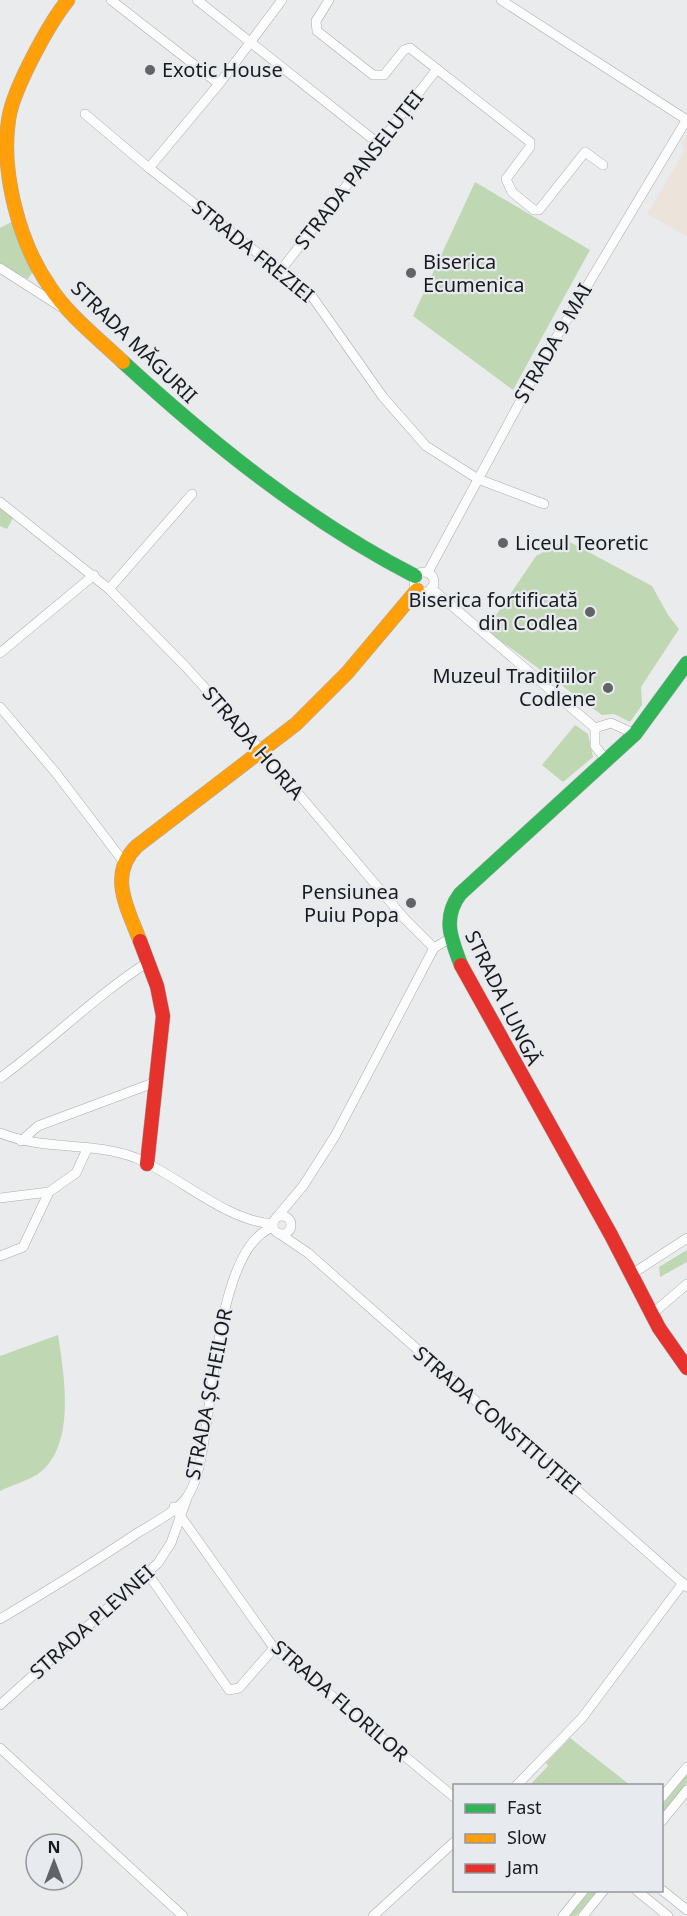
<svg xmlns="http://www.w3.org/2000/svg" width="687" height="1916" font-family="'Noto Sans',sans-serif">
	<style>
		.medical { fill: #ece3da }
		.green { fill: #bfd7b3 }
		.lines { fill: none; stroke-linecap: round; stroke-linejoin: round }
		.street-casing { stroke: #a9abad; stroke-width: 10 }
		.fast-casing { stroke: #a9abad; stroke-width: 15 }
		.slow-casing { stroke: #a9abad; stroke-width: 15 }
		.jam-casing { stroke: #a9abad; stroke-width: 15 }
		.street { stroke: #fcfcfc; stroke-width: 9 }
		.fast { stroke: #30b455; stroke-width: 14 }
		.slow { stroke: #ff9f0a; stroke-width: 14 }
		.jam { stroke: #e5322d; stroke-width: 14 }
		.poi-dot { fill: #626365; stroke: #e7eaef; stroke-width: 2 }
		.labels { text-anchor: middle; stroke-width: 4.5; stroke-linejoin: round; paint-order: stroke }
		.poi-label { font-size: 20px; fill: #191a1c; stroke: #e7eaef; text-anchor: start }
		.street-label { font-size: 20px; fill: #191a1c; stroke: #e7eaef }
	</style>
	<rect width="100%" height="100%" fill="#e9ebed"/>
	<!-- medical -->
	<path class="medical" d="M687 133V236L647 214 684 152 682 143Z"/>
	<!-- green -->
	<g class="green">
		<path d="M475 182 590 250 513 390 413 316Z"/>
		<path d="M17 219 34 270 28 279 0 265V228Z"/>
		<path d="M0 502 15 514 7 529 0 526Z"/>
		<path d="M566 540 652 586 668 615 679 629 641 687 642 705 630 722 614 714 602 715 486 630 536 556Z"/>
		<path d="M575 725 588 734 593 757 563 782 542 765Z"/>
		<path d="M687 1250V1262L660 1277 659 1267Z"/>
		<path d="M58 1335C64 1375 77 1446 38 1474 27 1481 12 1485 0 1491V1356Z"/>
		<path d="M570 1738 630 1785H530L548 1766 546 1763Z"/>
		<path d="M687 1774V1783L662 1814V1805Z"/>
		<path d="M590 1891H597L576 1916H569Z"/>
	</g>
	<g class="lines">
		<!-- street casing -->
		<g class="street-casing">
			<g id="street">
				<path d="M111 0 219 84"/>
				<path d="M197 0 379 144"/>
				<path d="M329 0 316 21 317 31 373 75H384L404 50 410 48 530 142V147L506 179 512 192 534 210H539L585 152 603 165"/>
				<path d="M501 0 687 120"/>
				<path d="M85 114 149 168 311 295 383 397 426 446 478 479 544 504"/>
				<path d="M149 168 219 84 282 0"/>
				<path d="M0 268 61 307"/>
				<path d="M281 270 437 69"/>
				<path d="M0 502 109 589 185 666 263 752 404 918 434 948"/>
				<circle cx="424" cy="582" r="10"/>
				<path d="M428 572 541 363 687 119"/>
				<path d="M431 588 595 728"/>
				<path d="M109 589 192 494"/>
				<path d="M0 653 94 575"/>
				<path d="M0 707 56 773 123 861"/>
				<path d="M595 728 611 723 635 734"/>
				<path d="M595 728V746L607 761"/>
				<path d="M0 1078C51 1041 95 996 148 962"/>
				<path d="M0 1133C44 1151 92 1141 136 1158 179 1176 226 1221 273 1224"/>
				<path d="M21 1141 38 1126 156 1082"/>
				<path d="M0 1198 49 1192"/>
				<circle cx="282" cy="1225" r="9"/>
				<path d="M277 1217 303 1186 335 1136 434 948 449 939"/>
				<path d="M280 1234 308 1253 687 1587"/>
				<path d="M0 1256 23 1247 49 1192 76 1173 87 1149"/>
				<path d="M632 1274 687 1238"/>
				<path d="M652 1314 687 1284"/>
				<path d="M174 1507 274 1648 454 1797"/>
				<path d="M148 1574 229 1690 239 1688 274 1648"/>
				<path d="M0 1619C47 1591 94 1562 139 1532 154 1523 177 1511 187 1497 190 1493 193 1486 195 1481 215 1424 212 1249 273 1227"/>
				<path d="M0 1705 158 1563 171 1543 187 1498"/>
				<path d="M0 1748 183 1916"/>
				<path d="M516 1786 582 1718 683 1583"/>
				<path d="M662 1797 687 1767"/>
				<path d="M662 1821 687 1790"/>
				<path d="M636 1890 668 1916"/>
				<path d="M662 1890 687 1910"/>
				<path d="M373 1916 454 1842"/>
				<path d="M563 1916 584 1890"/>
				<path d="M583 1916 604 1890"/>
			</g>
		</g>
		<!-- fast casing -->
		<g class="fast-casing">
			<g id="fast">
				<path d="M123 362C211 443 308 521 415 576"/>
				<path d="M461 965C451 939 442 918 460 894L635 734 687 663"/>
			</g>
		</g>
		<!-- slow casing -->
		<g class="slow-casing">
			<g id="slow">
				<path d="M68 0C49 23 14 88 9 117 0 171 19 243 50 287 69 316 98 338 123 362"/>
				<path d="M140 941C128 909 107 875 137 846L296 724 347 673 417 590"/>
			</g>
		</g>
		<!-- jam casing -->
		<g class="jam-casing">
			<g id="jam">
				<path d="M140 941 157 986 163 1016 147 1164"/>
				<path d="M461 965 611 1235 659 1328 687 1368"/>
			</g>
		</g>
		<!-- street -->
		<use href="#street" class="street"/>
		<!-- fast -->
		<use href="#fast" class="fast"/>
		<!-- slow -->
		<use href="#slow" class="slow"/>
		<!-- jam -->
		<use href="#jam" class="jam"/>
	</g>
	<!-- markers -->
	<g class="poi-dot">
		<circle cx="150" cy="70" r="6"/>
		<circle cx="411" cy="273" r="6"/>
		<circle cx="503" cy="543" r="6"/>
		<circle cx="590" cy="612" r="6"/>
		<circle cx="608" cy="688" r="6"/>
		<circle cx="411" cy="903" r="6"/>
	</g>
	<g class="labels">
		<!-- poi labels -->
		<g class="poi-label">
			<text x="162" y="77">Exotic House</text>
			<text x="423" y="269">Biserica<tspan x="423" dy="23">Ecumenica</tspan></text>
			<text x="515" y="550">Liceul Teoretic</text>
			<text x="578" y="607" text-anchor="end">Biserica fortificată<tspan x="578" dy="23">din Codlea</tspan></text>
			<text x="596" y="683" text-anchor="end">Muzeul Tradițiilor<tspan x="596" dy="23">Codlene</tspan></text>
			<text x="399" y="899" text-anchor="end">Pensiunea<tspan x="399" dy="23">Puiu Popa</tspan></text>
		</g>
		<!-- street labels -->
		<g class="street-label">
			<text transform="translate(359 170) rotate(-52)" y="7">STRADA PANSELUȚEI</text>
			<text transform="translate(253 251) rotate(39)" y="7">STRADA FREZIEI</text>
			<text transform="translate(134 342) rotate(44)" y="7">STRADA MĂGURII</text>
			<text transform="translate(553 343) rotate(-60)" y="7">STRADA 9 MAI</text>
			<text transform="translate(253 743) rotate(49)" y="7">STRADA HORIA</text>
			<text transform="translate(503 998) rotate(64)" y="7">STRADA LUNGĂ</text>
			<text transform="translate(209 1394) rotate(-79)" y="7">STRADA ȘCHEILOR</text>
			<text transform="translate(497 1420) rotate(41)" y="7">STRADA CONSTITUȚIEI</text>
			<text transform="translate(92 1622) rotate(-42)" y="7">STRADA PLEVNEI</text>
			<text transform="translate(340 1701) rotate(41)" y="7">STRADA FLORILOR</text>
		</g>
	</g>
	<!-- legend -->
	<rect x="453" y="1784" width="210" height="108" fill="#e7eaef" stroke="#95979b" stroke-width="1.5"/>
	<rect x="465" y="1804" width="30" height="9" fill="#30b455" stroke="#95979b" stroke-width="1.5"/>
	<text x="507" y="1814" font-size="18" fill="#191a1c">Fast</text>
	<rect x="465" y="1834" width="30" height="9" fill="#ff9f0a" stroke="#95979b" stroke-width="1.5"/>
	<text x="507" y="1844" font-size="18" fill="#191a1c">Slow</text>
	<rect x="465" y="1864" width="30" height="9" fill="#e5322d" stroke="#95979b" stroke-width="1.5"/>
	<text x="507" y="1874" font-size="18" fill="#191a1c">Jam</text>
	<!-- north arrow -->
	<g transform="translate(54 1862)"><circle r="28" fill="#e7eaef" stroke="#95979b" stroke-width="1.5"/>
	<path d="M0-4.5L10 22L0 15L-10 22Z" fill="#626365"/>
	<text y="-9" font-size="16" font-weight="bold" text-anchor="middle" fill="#191a1c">N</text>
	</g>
</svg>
